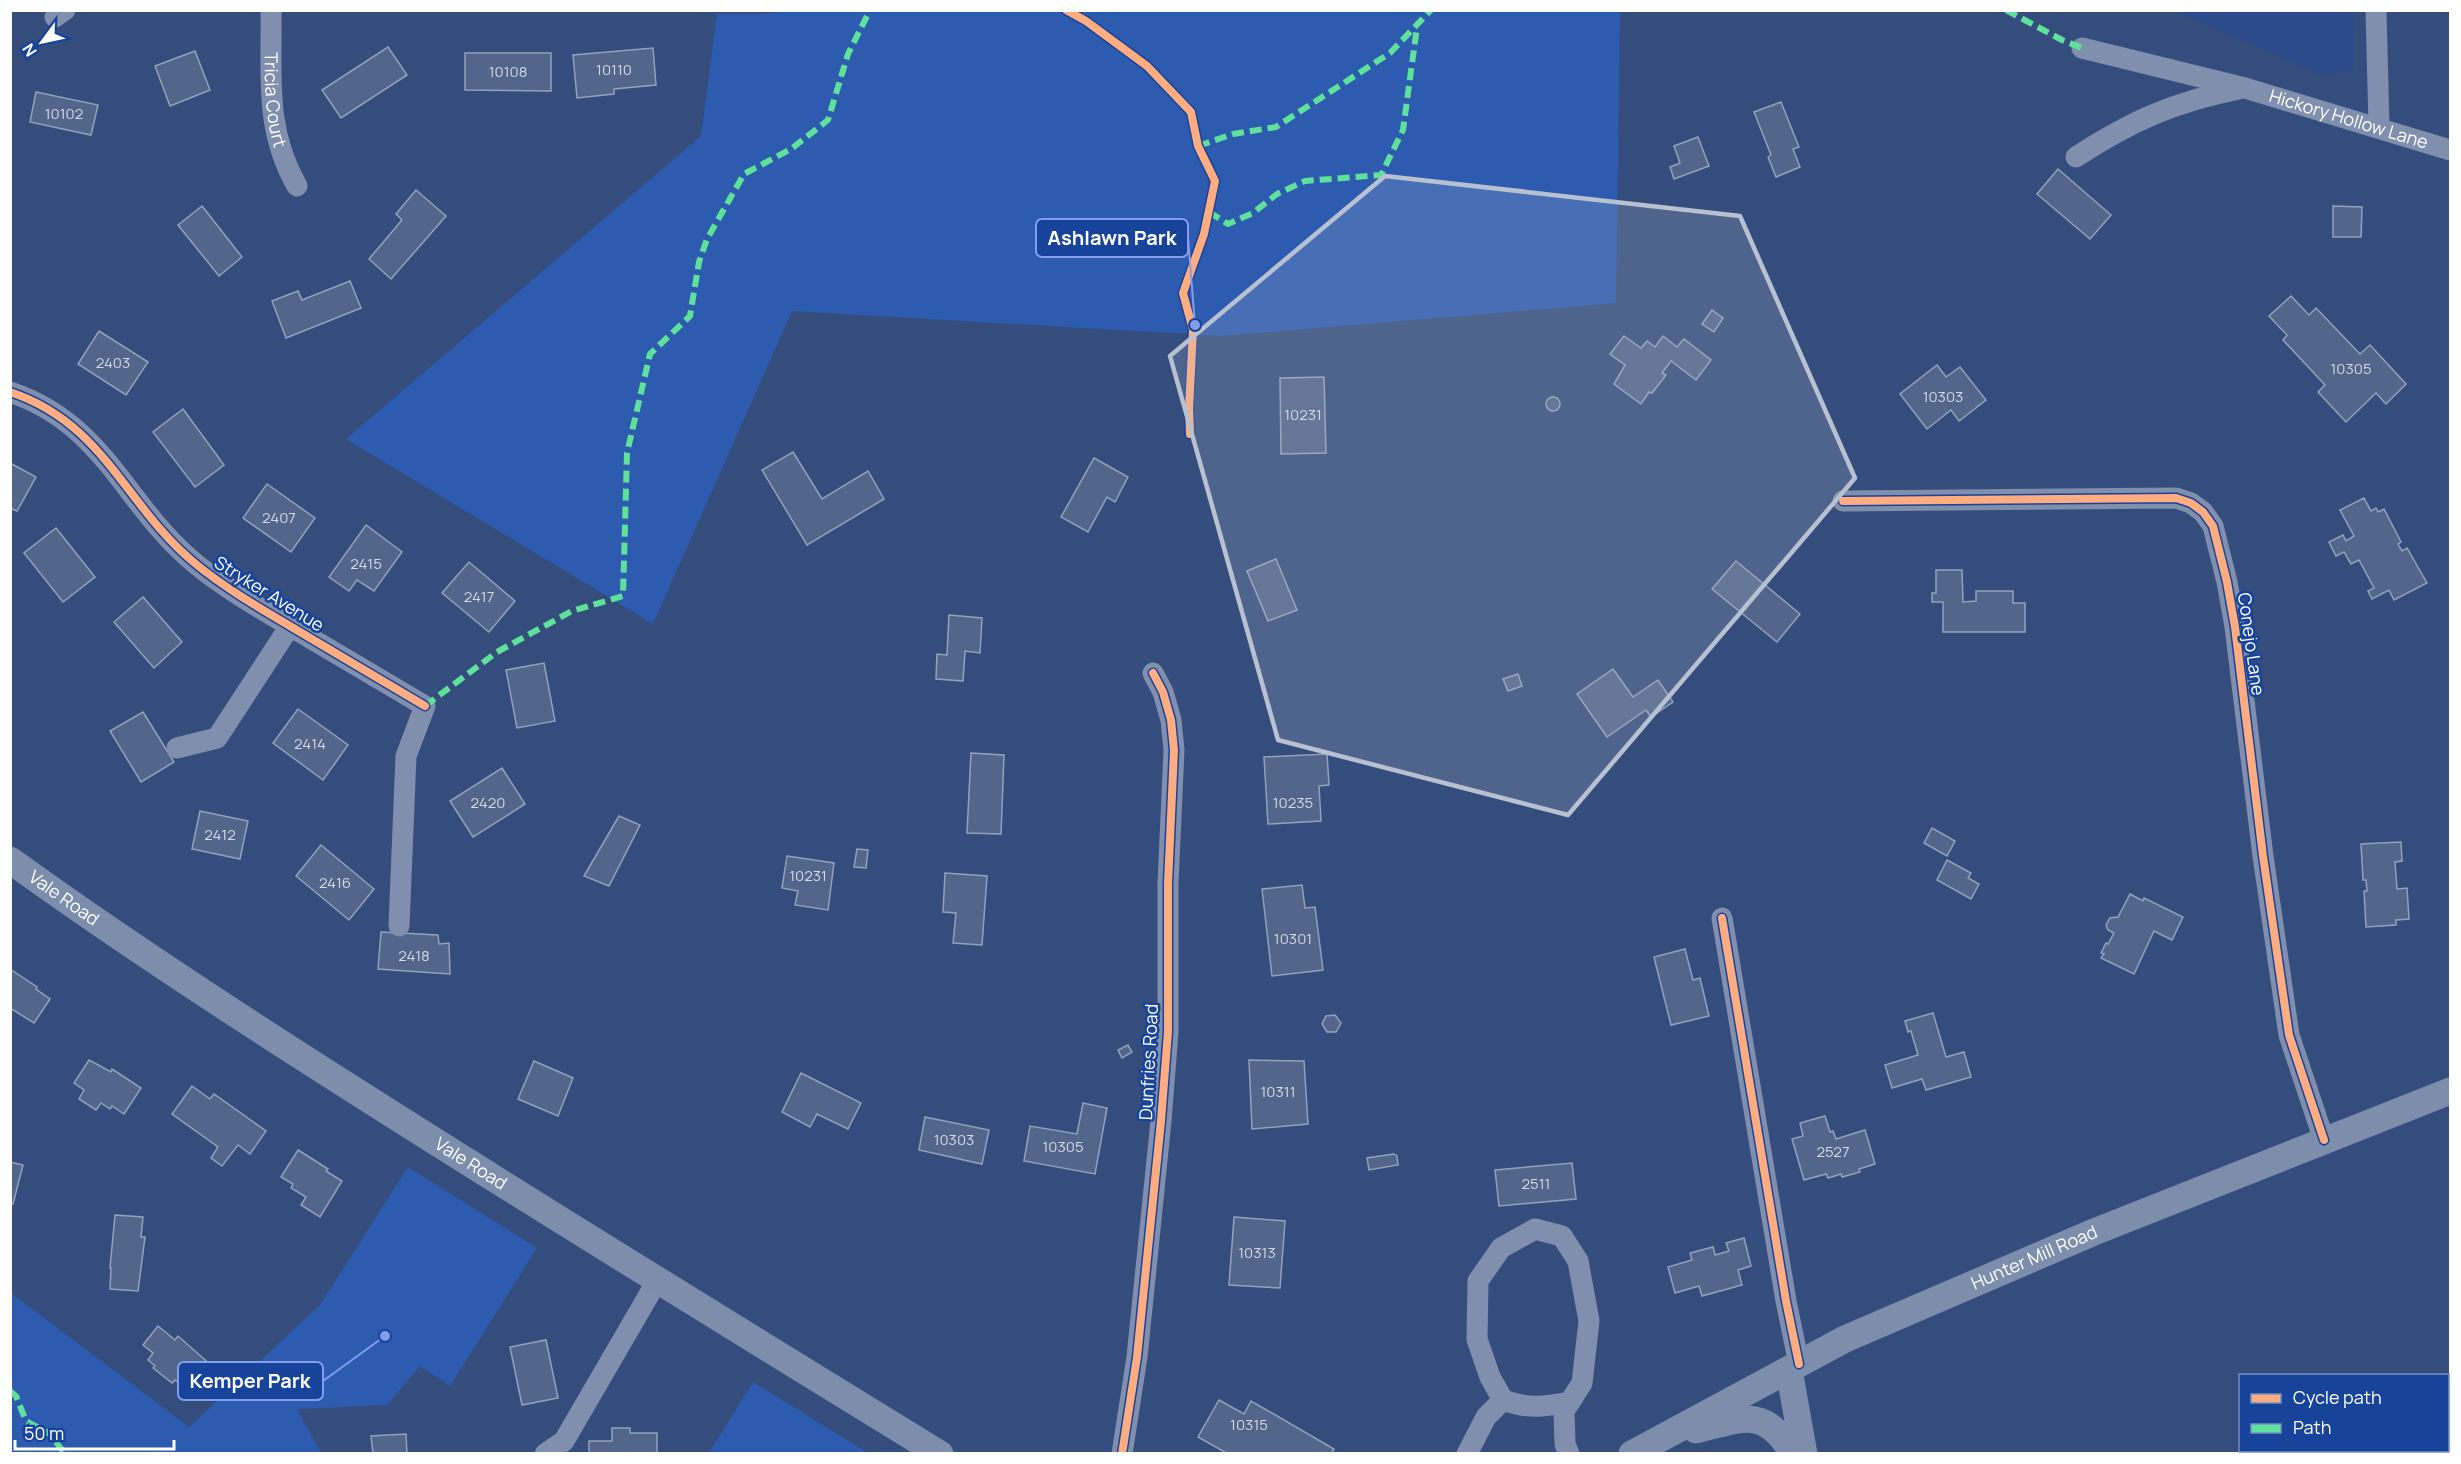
<svg xmlns="http://www.w3.org/2000/svg" width="2461" height="1464" font-family="Manrope,sans-serif">
	<style>
		.green { fill: #2c5baf }
		.water { fill: #2b4b8b }
		.building { fill: #52668b; stroke: #94a1bb; stroke-width: 1.5 }
		.lines { fill: none; stroke-linecap: round; stroke-linejoin: round }
		.minor { stroke: #808fae; stroke-width: 21 }
		.major { stroke: #7d8eac; stroke-width: 27 }
		.quiet { stroke: #60e19b; stroke-width: 6; stroke-dasharray: 12 6; stroke-linecap: butt }
		.cycleway-casing { stroke: #17449a; stroke-width: 11 }
		.cycleway { stroke: #ffac80; stroke-width: 8 }
		.marked { fill: #b8c1d1; fill-opacity: 0.2; stroke: #b8c1d1; stroke-width: 4.5; stroke-linejoin: round }
		.labels { text-anchor: middle; stroke-width: 5; stroke-linejoin: round; paint-order: stroke }
		.number-label { font-size: 15px; fill: #d4d9e2 }
		.street-label { font-size: 18px; fill: #fff; stroke: #17449a }
		.leader { fill: none; stroke: #839eea; stroke-width: 2 }
		.callout-dot { fill: #839eea; stroke: #17449a; stroke-width: 2 }
		.callout { fill: #17449a; stroke: #839eea; stroke-width: 2 }
		.callout-label { font-size: 20px; text-anchor: middle; font-weight: bold; fill: #fff }
	</style>
	<rect width="100%" height="100%" fill="#354d7c"/>
	<!-- green -->
	<g class="green">
		<path d="M800 10 1620 11 1616 303 1221 336 792 311 653 624 346 439 701 136 717 14H763Z"/>
		<path d="M408 1167 537 1248 450 1386 420 1366 387 1405 297 1409 321 1453H11V1293L189 1427 320 1305Z"/>
		<path d="M753 1382 868 1453H709Z"/>
	</g>
	<!-- water -->
	<path class="water" d="M2180 11H2354L2353 70 2323 76 2182 14Z"/>
	<!-- building -->
	<g class="building">
		<path d="M388 47 407 75 341 118 322 90Z"/>
		<path d="M653 48 656 85 614 89V94L577 98 573 55Z"/>
		<path d="M195 51 210 90 170 106 155 66Z"/>
		<path d="M465 53H551V91L465 90Z"/>
		<path d="M36 92 98 105 91 135 30 122Z"/>
		<path d="M1781 102 1799 147 1793 149 1800 167 1776 177 1768 157 1771 155 1754 112Z"/>
		<path d="M1698 137 1709 166 1674 179 1670 167 1680 163 1674 146Z"/>
		<path d="M2058 169 2111 215 2090 239 2037 194Z"/>
		<path d="M416 190 446 216 391 279 369 259 402 220 396 214Z"/>
		<path d="M202 206 242 257 219 276 178 225Z"/>
		<path d="M2333 206 2362 207 2361 237H2333Z"/>
		<path d="M350 281 361 308 286 338 272 301 298 291 302 300Z"/>
		<path d="M2291 296 2309 315 2316 308 2360 354 2370 345 2406 384 2386 404 2376 393 2346 422 2318 392 2325 385 2283 340 2287 335 2269 316Z"/>
		<path d="M1712 310 1723 318 1714 332 1702 324Z"/>
		<path d="M99 331 148 362 126 395 78 364Z"/>
		<path d="M1624 336 1641 348 1647 341 1655 347 1663 336 1677 347 1684 339 1711 360 1696 380 1671 361 1662 373 1666 375 1652 393 1649 392 1641 404 1614 384 1625 365 1610 354Z"/>
		<path d="M1937 365 1946 377 1960 367 1986 400 1959 421 1951 410 1927 429 1900 394Z"/>
		<path d="M1324 377 1326 453 1281 454 1280 378Z"/>
		<circle cx="1553" cy="404" r="7"/>
		<path d="M183 409 224 465 195 487 153 432Z"/>
		<path d="M793 452 822 499 868 471 884 499 807 545 762 470Z"/>
		<path d="M1094 458 1128 477 1115 502 1107 497 1088 532 1061 517Z"/>
		<path d="M10 463 36 477 17 511 10 508Z"/>
		<path d="M267 484 315 518 291 552 243 518Z"/>
		<path d="M2364 498 2371 511 2376 508 2378 512 2384 509 2401 542 2398 544 2402 551 2407 548 2427 583 2394 600 2389 590 2372 599 2368 591 2374 588 2359 560 2351 564 2344 552 2336 556 2329 542 2343 535 2346 541 2354 536 2340 510Z"/>
		<path d="M366 525 402 552 374 591 357 580 349 591 329 577Z"/>
		<path d="M56 528 95 577 63 602 24 553Z"/>
		<path d="M1276 559 1297 610 1268 621 1247 571Z"/>
		<path d="M1736 561 1800 614 1777 642 1712 589Z"/>
		<path d="M469 562 515 601 489 632 442 593Z"/>
		<path d="M1936 570H1962L1963 602 1976 601V591H2013V603H2025V632H1943V602H1932V593H1936Z"/>
		<path d="M143 597 182 642 154 668 114 622Z"/>
		<path d="M949 615 982 618 980 653 965 651 963 681 936 679 937 654 947 655Z"/>
		<path d="M544 663 555 721 517 728 506 670Z"/>
		<path d="M1613 669 1633 697 1658 680 1673 702 1651 717 1646 710 1607 737 1577 694Z"/>
		<path d="M1518 674 1522 686 1508 691 1503 679Z"/>
		<path d="M298 709 348 745 323 780 273 743Z"/>
		<path d="M143 712 174 762 141 782 110 731Z"/>
		<path d="M971 753 1004 755 1001 834 967 833Z"/>
		<path d="M1327 754 1329 785 1319 786 1321 821 1268 824 1264 757Z"/>
		<path d="M502 768 525 804 473 837 450 801Z"/>
		<path d="M200 811 248 821 240 859 192 849Z"/>
		<path d="M619 816 640 825 609 886 584 876Z"/>
		<path d="M1932 828 1955 841 1947 856 1924 843Z"/>
		<path d="M2401 842 2402 861 2395 862 2397 889 2407 888 2409 919 2396 920V925L2366 927 2364 891H2367L2366 880H2363L2361 844Z"/>
		<path d="M321 845 374 889 349 920 296 876Z"/>
		<path d="M857 849 868 850 866 868 854 867Z"/>
		<path d="M787 856 834 863 828 910 795 905 798 891 782 888Z"/>
		<path d="M1947 860 1971 873 1968 878 1979 884 1971 899 1937 880Z"/>
		<path d="M945 873 987 876 982 945 953 943 956 913 943 912Z"/>
		<path d="M1302 885 1305 908 1315 907 1323 970 1272 976 1262 889Z"/>
		<path d="M2130 894 2143 901 2144 898 2183 917 2172 940 2154 931 2134 974 2101 958 2104 954 2101 953 2106 943 2108 944 2114 933 2108 930 2106 925 2110 918 2118 917Z"/>
		<path d="M381 932 438 935 439 944 449 943 450 974 378 969Z"/>
		<path d="M1685 949 1693 980 1700 978 1709 1016 1671 1025 1654 957Z"/>
		<path d="M10 969 37 987 36 989 50 999 34 1023 10 1008Z"/>
		<path d="M1933 1013 1946 1057 1964 1052 1971 1077 1926 1090 1922 1079 1892 1088 1885 1065 1918 1055 1911 1031 1908 1032 1905 1021Z"/>
		<path d="M1335 1015 1341 1023 1336 1032H1327L1322 1024 1326 1016Z"/>
		<path d="M1128 1045 1132 1052 1122 1058 1118 1050Z"/>
		<path d="M89 1060 111 1072 112 1069 141 1088 124 1114 112 1106 110 1109 101 1103 96 1110 79 1099 84 1090 74 1083Z"/>
		<path d="M1249 1060 1304 1061 1308 1124 1252 1129Z"/>
		<path d="M534 1061 573 1078 558 1116 518 1099Z"/>
		<path d="M801 1073 861 1103 848 1129 817 1114 810 1127 782 1112Z"/>
		<path d="M192 1086 210 1099 214 1094 266 1131 250 1154 238 1145 222 1166 211 1158 218 1147 172 1114Z"/>
		<path d="M1083 1103 1107 1108 1095 1174 1024 1161 1030 1126 1077 1134Z"/>
		<path d="M1825 1116 1830 1132 1833 1131 1836 1139 1865 1130 1875 1164 1859 1169 1860 1172 1842 1177 1841 1174 1828 1178 1826 1174 1804 1180 1792 1139 1803 1136 1800 1123Z"/>
		<path d="M925 1117 989 1130 982 1164 919 1150Z"/>
		<path d="M298 1150 328 1169 326 1171 342 1181 320 1217 301 1205 306 1197 291 1188 293 1184 281 1177Z"/>
		<path d="M1394 1154 1397 1156 1398 1165 1369 1170 1367 1158Z"/>
		<path d="M10 1162 23 1165 13 1204 10 1203Z"/>
		<path d="M1572 1163 1576 1199 1499 1206 1495 1170Z"/>
		<path d="M115 1215 143 1217 141 1237H145L138 1291 110 1289 111 1268H110Z"/>
		<path d="M1234 1217 1285 1221 1280 1288 1229 1285Z"/>
		<path d="M1744 1238 1751 1266 1738 1270 1742 1285 1702 1296 1699 1286 1675 1293 1668 1267 1692 1260 1690 1253 1713 1247 1715 1255 1729 1251 1726 1243Z"/>
		<path d="M158 1326 175 1340 178 1336 212 1366 209 1370 218 1377 204 1394 196 1388 192 1393 175 1380 172 1383 153 1368 155 1366 148 1360 153 1353 143 1345Z"/>
		<path d="M546 1340 558 1398 522 1405 510 1347Z"/>
		<path d="M1219 1400 1244 1414 1251 1401 1334 1449 1331 1454H1228L1198 1437Z"/>
		<path d="M612 1428H630V1433H657V1454H589V1441H612Z"/>
		<path d="M406 1434 407 1454H373L371 1436Z"/>
	</g>
	<g class="lines">
		<!-- minor -->
		<g class="minor">
			<path id="s1" d="M271 10C272 74 264 129 297 186"/>
			<path d="M2376 10 2379 127"/>
			<path d="M55 17 65 10"/>
			<path id="s2" d="M2082 48 2245 88 2450 150"/>
			<path d="M2076 157C2131 121 2174 102 2239 89"/>
			<path d="M10 392C106 424 125 507 197 565 229 591 265 611 300 632 342 657 383 681 425 706L406 756 399 926"/>
			<path d="M1843 501 2176 498 2191 503 2203 512 2213 526 2227 582 2235 627 2263 856 2289 1035 2324 1140"/>
			<path d="M177 748 217 738 290 626"/>
			<path d="M1722 918 1786 1301 1799 1364"/>
			<path d="M1503 1400C1528 1409 1544 1407 1570 1402"/>
			<path d="M545 1454 564 1441 657 1281"/>
			<path d="M1122 1454 1137 1357 1161 1121 1168 1032V883L1174 750 1171 720 1163 692 1153 673"/>
			<path d="M1467 1454 1486 1417 1503 1400 1490 1377 1477 1339 1478 1281 1501 1248 1535 1229 1562 1236 1578 1261 1589 1321 1582 1383 1564 1411 1565 1444 1569 1454"/>
		</g>
		<!-- major -->
		<g class="major">
			<path id="s3" d="M10 860C126 944 245 1021 365 1097 555 1218 748 1336 940 1454"/>
			<path d="M1789 1370 1804 1454"/>
			<path d="M1696 1430C1741 1419 1765 1405 1793 1454"/>
			<path id="s4" d="M1632 1454 1845 1339 2094 1232 2450 1091"/>
		</g>
		<!-- quiet -->
		<g class="quiet">
			<path d="M2006 10 2062 40 2082 48"/>
			<path d="M1198 146 1233 134 1276 127 1390 53 1431 10"/>
			<path d="M1209 212 1228 224 1253 213 1277 194 1305 181 1381 175 1403 130 1417 27"/>
			<path d="M425 706 497 652 572 611 623 596 627 453 650 354 690 316 699 262 707 239 744 174 791 149 828 120 848 54 870 10"/>
			<path d="M10 1391 16 1396 26 1421 50 1434 65 1454"/>
		</g>
		<!-- cycleway casing -->
		<g class="cycleway-casing">
			<g id="cycleway">
				<path d="M1066 10 1086 21 1147 66 1191 112 1198 146 1215 181 1204 234 1183 293 1193 330 1189 409 1190 434"/>
				<path d="M10 392C106 424 125 507 197 565 229 591 265 611 300 632 342 657 383 681 425 706"/>
				<path d="M1843 501 2176 498 2191 503 2203 512 2213 526 2227 582 2235 627 2263 856 2289 1035 2324 1140"/>
				<path d="M1722 918 1786 1301 1799 1364"/>
				<path d="M1122 1454 1137 1357 1161 1121 1168 1032V883L1174 750 1171 720 1163 692 1153 673"/>
			</g>
		</g>
		<!-- cycleway -->
		<use href="#cycleway" class="cycleway"/>
	</g>
	<!-- marked area -->
	<path class="marked" d="M1385 176 1740 216 1855 478 1568 815 1278 740 1170 356Z"/>
	<g class="labels">
		<!-- number labels -->
		<g class="number-label">
			<text x="614" y="75">10110</text>
			<text x="508" y="77">10108</text>
			<text x="64" y="119">10102</text>
			<text x="113" y="368">2403</text>
			<text x="2351" y="374">10305</text>
			<text x="1943" y="402">10303</text>
			<text x="1303" y="420">10231</text>
			<text x="279" y="523">2407</text>
			<text x="366" y="569">2415</text>
			<text x="479" y="602">2417</text>
			<text x="310" y="749">2414</text>
			<text x="488" y="808">2420</text>
			<text x="1293" y="808">10235</text>
			<text x="220" y="840">2412</text>
			<text x="808" y="881">10231</text>
			<text x="335" y="888">2416</text>
			<text x="1293" y="944">10301</text>
			<text x="414" y="961">2418</text>
			<text x="1278" y="1097">10311</text>
			<text x="954" y="1145">10303</text>
			<text x="1063" y="1152">10305</text>
			<text x="1833" y="1157">2527</text>
			<text x="1536" y="1189">2511</text>
			<text x="1257" y="1258">10313</text>
			<text x="1249" y="1430">10315</text>
		</g>
		<!-- street labels -->
		<g class="street-label">
			<text dy="6" stroke="none"><textPath href="#s1" startOffset="90">Tricia Court</textPath></text>
			<text dy="6" stroke="none"><textPath href="#s2" startOffset="276">Hickory Hollow Lane</textPath></text>
			<text transform="translate(269 594) rotate(32)" y="6">Stryker Avenue</text>
			<text transform="translate(2251 644) rotate(82)" y="6">Conejo Lane</text>
			<text dy="6" stroke="none"><textPath href="#s3" startOffset="66">Vale Road</textPath></text>
			<text transform="translate(1149 1062) rotate(-87)" y="6">Dunfries Road</text>
			<text dy="6" stroke="none"><textPath href="#s3" startOffset="552">Vale Road</textPath></text>
			<text dy="6" stroke="none"><textPath href="#s4" startOffset="448">Hunter Mill Road</textPath></text>
		</g>
	</g>
	<!-- callouts -->
	<path class="leader" d="M1195 325L1188 238M385 1336L323 1381"/>
	<g class="callout-dot">
		<circle cx="1195" cy="325" r="6"/>
		<circle cx="385" cy="1336" r="6"/>
	</g>
	<g class="callout">
		<rect x="1036" y="219" width="152" height="38" rx="6"/>
		<rect x="178" y="1362" width="145" height="38" rx="6"/>
	</g>
	<g class="callout-label">
		<text x="1112" y="245">Ashlawn Park</text>
		<text x="250" y="1388">Kemper Park</text>
	</g>
	<!-- border -->
	<rect width="2461" height="1464" fill="none" stroke="#ffffff" stroke-width="24"/>
	<!-- legend -->
	<rect x="2239" y="1374" width="210" height="78" fill="#17449a" stroke="#748fc2" stroke-width="1.5"/>
	<rect x="2251" y="1394" width="30" height="9" fill="#ffac80" stroke="#748fc2" stroke-width="1.5"/>
	<text x="2293" y="1404" font-size="18" fill="#ffffff">Cycle path</text>
	<rect x="2251" y="1424" width="30" height="9" fill="#60e19b" stroke="#748fc2" stroke-width="1.5"/>
	<text x="2293" y="1434" font-size="18" fill="#ffffff">Path</text>
	<!-- north arrow -->
	<g transform="translate(42 42) rotate(237)" stroke="#17449a" stroke-width="4.5" paint-order="stroke">
	<path d="M0-4.5L10 22L0 15L-10 22Z" fill="#ffffff"/>
	<text y="-9" font-size="16" font-weight="bold" text-anchor="middle" fill="#ffffff">N</text>
	</g>
	<!-- scale -->
	<path d="M15 1440v9h159v-9" fill="none" stroke="#ffffff" stroke-width="3"/>
	<text x="24" y="1440" font-size="18" fill="#ffffff" stroke="#17449a" stroke-width="4.5" paint-order="stroke">50 m</text>
</svg>
